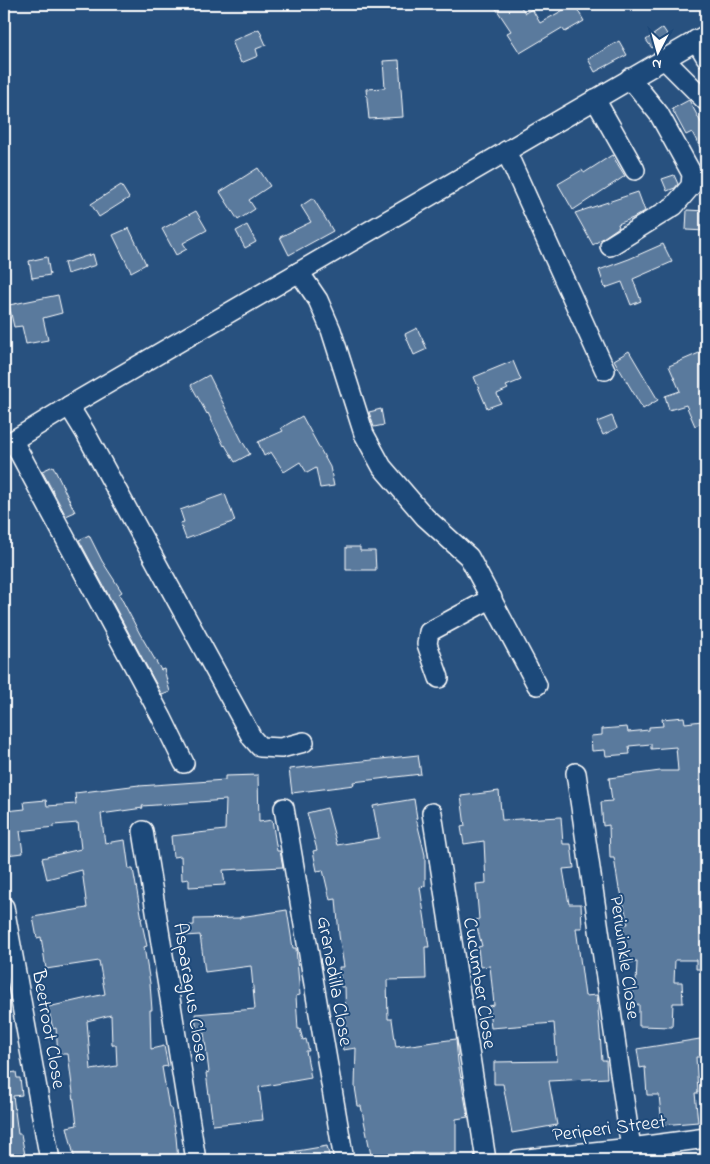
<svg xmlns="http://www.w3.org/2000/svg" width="710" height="1164" font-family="'Indie Flower',sans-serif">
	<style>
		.building { fill: #5a7a9d; stroke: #fff; fill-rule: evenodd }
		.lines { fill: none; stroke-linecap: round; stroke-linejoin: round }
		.minor-casing { stroke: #fff; stroke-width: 22 }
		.minor { stroke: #1f4a7a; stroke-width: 19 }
		.labels { text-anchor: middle; stroke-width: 4; stroke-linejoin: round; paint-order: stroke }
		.street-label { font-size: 20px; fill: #fff; stroke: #1f4a7a }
	</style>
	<rect width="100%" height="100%" fill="#28517f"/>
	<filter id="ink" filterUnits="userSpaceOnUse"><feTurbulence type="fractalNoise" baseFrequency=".02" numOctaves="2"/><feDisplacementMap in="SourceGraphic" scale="10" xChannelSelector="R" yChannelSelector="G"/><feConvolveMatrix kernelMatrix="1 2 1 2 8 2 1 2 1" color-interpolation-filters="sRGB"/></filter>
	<g filter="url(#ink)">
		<!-- building -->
		<g class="building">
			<path d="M493 4H519L525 13 532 9 540 23 574 4 584 21 565 32 562 28 520 53 507 33 511 31Z"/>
			<path d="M663 28 669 37 652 48 646 40Z"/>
			<path d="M259 29 266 45 256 49 258 56 241 63 232 41Z"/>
			<path d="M619 41 627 55 595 72 588 59Z"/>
			<path d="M399 60 403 117 369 119 366 89 385 88 383 61Z"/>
			<path d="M689 100 706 132V159L692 132 686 135 672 109Z"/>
			<path d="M612 155 625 176 573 210 558 184 582 170 584 173Z"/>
			<path d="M258 168 270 186 249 200 255 209 238 220 220 192Z"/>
			<path d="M674 175 678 184 675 188 667 191 662 179Z"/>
			<path d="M121 185 129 198 99 217 91 204Z"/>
			<path d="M638 192 645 211 633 218 618 224 619 227 593 245 575 213Z"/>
			<path d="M313 198 333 231 289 255 280 237 311 222 301 206Z"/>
			<path d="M687 210 706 211V231L686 230Z"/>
			<path d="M196 211 207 230 183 243 187 249 176 255 162 229Z"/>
			<path d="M247 225 256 242 245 248 236 231Z"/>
			<path d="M129 228 146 264 131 272 113 235Z"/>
			<path d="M663 244 672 262 633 279 641 301 631 305 622 282 605 288 599 270 629 259Z"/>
			<path d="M93 254 96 265 67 274 64 263Z"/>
			<path d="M47 257 50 275 32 278 29 261Z"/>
			<path d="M58 295 62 313 43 318 48 340 26 344 22 326 14 327 9 305Z"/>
			<path d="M417 328 427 349 414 355 405 334Z"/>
			<path d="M706 350V421L695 426 686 405 669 410 665 396 680 391 669 366Z"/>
			<path d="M629 351 658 400 643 409 614 360Z"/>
			<path d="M513 361 521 380 506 386 508 389 497 394 501 403 487 408 474 377Z"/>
			<path d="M209 375 242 441 250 454 235 462 225 445 224 446 208 413 207 414 191 385Z"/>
			<path d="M381 409 384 425 374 427 369 412Z"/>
			<path d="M302 416 330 467 334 486 320 488 316 468 307 473 300 462 284 472 271 452 264 456 258 442 283 431 281 428Z"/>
			<path d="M612 416 617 428 603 435 597 422Z"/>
			<path d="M53 466 75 512 66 516 42 471Z"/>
			<path d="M225 494 235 521 186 539 180 523 184 522 180 510Z"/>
			<path d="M89 535 102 561 122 592 119 594 140 634 161 670 164 669 170 692 162 695 79 540Z"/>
			<path d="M346 547H360V551H375L376 570H346Z"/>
			<path d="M684 717 685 723 702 721 704 744 703 745 706 784H703L706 803V969H696V960H675L674 982H682L683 1003H673L672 1027 639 1026V1004L633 1005V984H636L637 962 624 963 623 924H628L620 888 619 889 614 858H610L609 825 603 826 601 802 612 801 609 778 660 771H678L676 747 651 749V744L629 746 630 754 606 756 605 750 592 751 591 736 602 735V729L627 727 628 732 649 730V727L663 726 662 719Z"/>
			<path d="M418 755 421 774 353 782 354 785 292 793 289 769Z"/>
			<path d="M258 775 259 822 272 820 277 851H280L283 867 223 870 225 885 189 887V879L182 880 181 856 173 857 171 836 225 830 226 800 142 806 143 808 101 814 105 843 125 840 129 869H133L142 919H141L147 946 144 947 150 983 152 1010H150L151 1049 164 1046 168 1066 162 1067 169 1108H171L176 1137 178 1160H75L67 1127 77 1125 68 1054H58L56 1028 53 1029 48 1007 105 994 99 961 46 969 41 937 37 938 33 917 87 908 82 870 47 879 42 858 81 849 78 823 54 825V827L20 831 23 853 6 855 4 844H9L6 811 25 809 24 802 46 800 47 806 76 804 75 793 139 785V786L225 780V776ZM111 1015 112 1045H116L117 1066 91 1070 87 1021Z"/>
			<path d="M499 791 502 820 561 817 563 844H571L574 868 563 869 569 904H581L582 928H576L585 996 597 995 602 1060H606L607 1078 549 1081 557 1125 512 1133 503 1084H494V1062L557 1061 554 1023 491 1028 489 1006 494 1005 490 966 480 967 478 947 482 946 475 920 479 919 476 884 486 883 484 841 464 844 461 827 465 826 461 796Z"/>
			<path d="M414 799 417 818H416L425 855V886L420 887 429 947H425L426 979 387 980 388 1019H392L396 1047 456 1039 458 1062 468 1117 456 1119V1153H412L413 1160H372L361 1106H358L355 1087 356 1048 343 1050 339 1028 346 1026 345 987H341L339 967H344L339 935 336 899 330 900 323 870 317 871 313 851 317 850 307 813 327 808 337 845 379 838 373 806Z"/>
			<path d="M287 910 293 948H296L300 995 296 996 298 1029H300L303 1040 306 1039 309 1051H306L311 1078 259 1087 263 1120 213 1125 206 1073 209 1072 204 1033 197 1034 195 1014 255 1009 251 966 205 972 200 935 184 936 183 926 194 925V919L240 918V917Z"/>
			<path d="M706 1038V1057H696L698 1093H695L698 1122 662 1125 659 1095H647L645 1067 640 1068 637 1049Z"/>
			<path d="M16 1072 17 1078H20L22 1095 13 1096 18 1134H21L26 1160H4V1074Z"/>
			<path d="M327 1146 330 1160H280L279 1154Z"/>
		</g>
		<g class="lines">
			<!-- minor casing -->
			<g class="minor-casing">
				<g id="minor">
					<path d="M696 40 706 57"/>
					<path d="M664 59 706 101"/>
					<path d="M595 99 635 170"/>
					<path d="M506 151 605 370"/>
					<path d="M610 246 674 206 691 186 692 174 659 114 630 78"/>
					<path d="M299 272 318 300 331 330 364 434 382 467 425 517 469 557 537 685"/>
					<path d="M69 406 85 432 252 738 260 747 281 748 304 742"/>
					<path d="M13 441 162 718 184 763"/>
					<path d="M4 446 69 406 706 35"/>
					<path d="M439 678 427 644 429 632 492 598"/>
					<path d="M576 773 631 1148"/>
					<path d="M284 808 344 1160"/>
					<path d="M432 813 486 1160"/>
					<path d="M143 831 196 1160"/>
					<path d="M4 907 50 1160"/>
					<path d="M518 1160 631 1148 706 1138"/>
				</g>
			</g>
			<!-- minor -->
			<use href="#minor" class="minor"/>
		</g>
	</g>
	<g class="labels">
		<!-- street labels -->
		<g class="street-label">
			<text transform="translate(626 957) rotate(82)" y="7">Periwinkle Close</text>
			<text transform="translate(336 981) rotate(80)" y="7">Granadilla Close</text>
			<text transform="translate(481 983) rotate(81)" y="7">Cucumber Close</text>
			<text transform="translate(192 992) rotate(81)" y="7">Asparagus Close</text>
			<text transform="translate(50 1029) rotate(80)" y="7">Beetroot Close</text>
			<text transform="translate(609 1127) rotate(-7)" y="7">Periperi Street</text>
		</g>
	</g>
	<!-- margin -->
	<rect width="710" height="1164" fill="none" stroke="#1f4a7a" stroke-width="20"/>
	<rect x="10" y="10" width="690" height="1144" fill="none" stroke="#fff" stroke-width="2" filter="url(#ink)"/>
	<!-- north arrow -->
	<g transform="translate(658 52) rotate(186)" stroke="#1f4a7a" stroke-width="4" paint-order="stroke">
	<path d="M0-4L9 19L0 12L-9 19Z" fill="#ffffff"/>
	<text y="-8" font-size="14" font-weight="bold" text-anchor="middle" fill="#ffffff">N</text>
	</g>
</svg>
